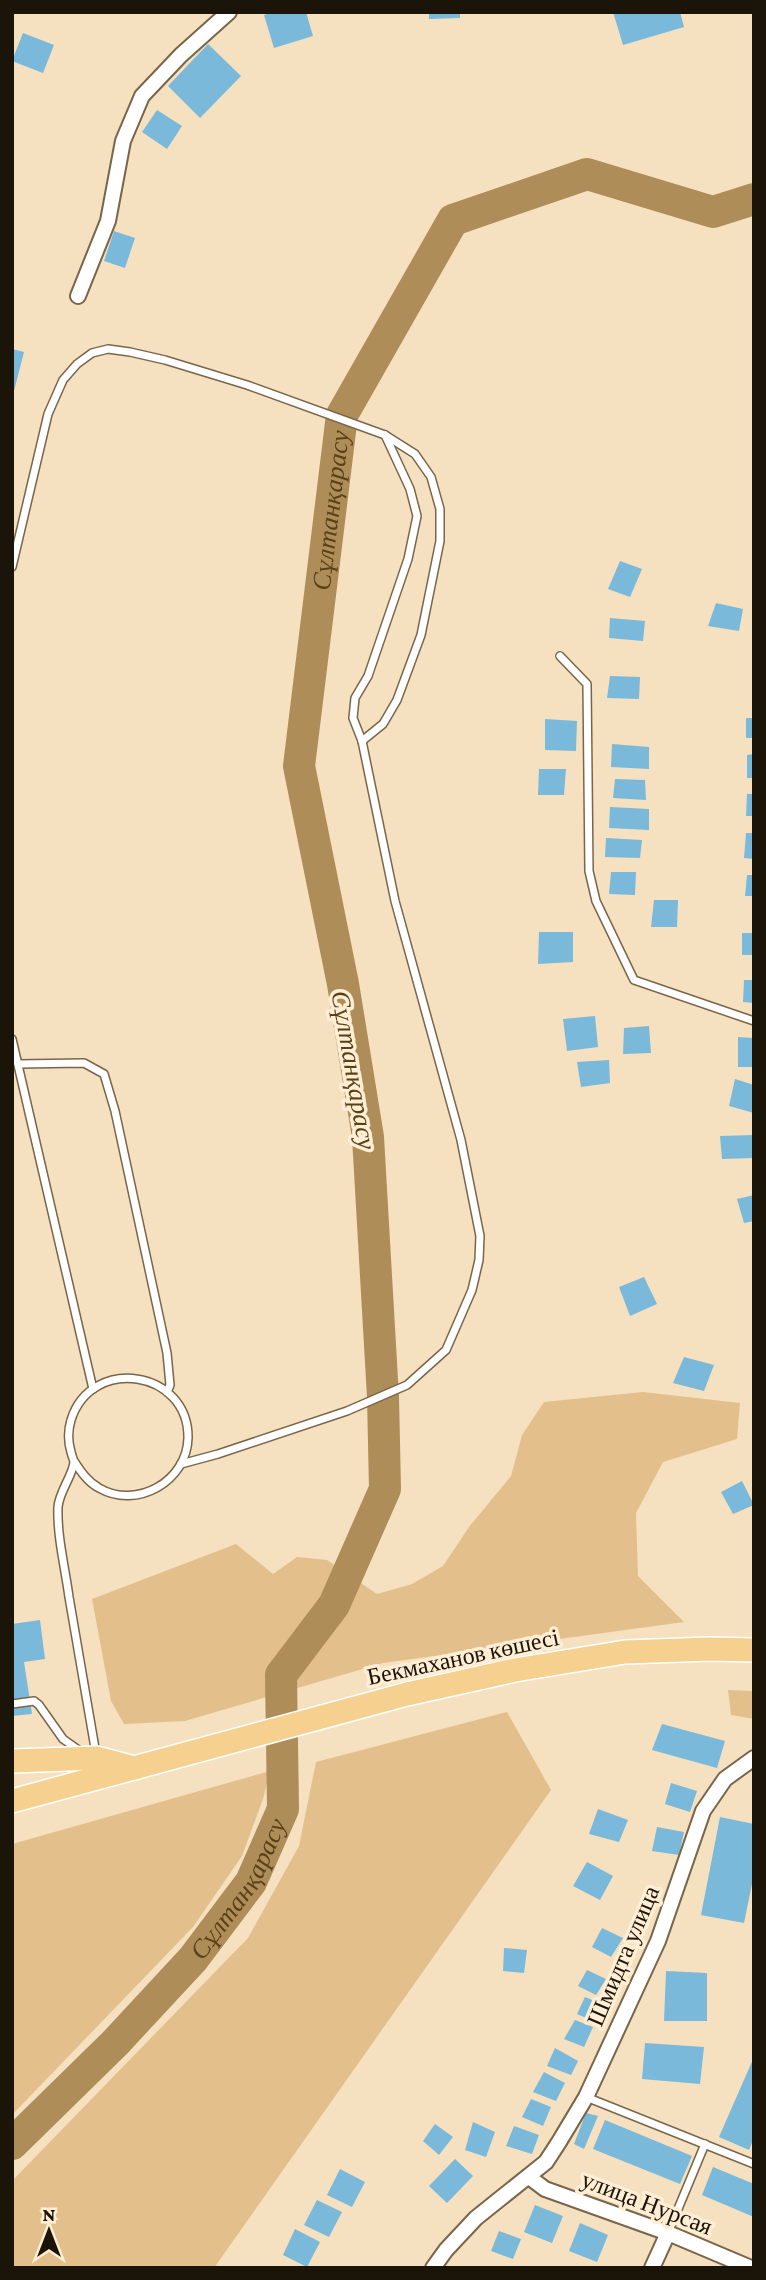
<svg xmlns="http://www.w3.org/2000/svg" width="766" height="2280" font-family="'Crimson Pro',serif">
	<style>
		.green { fill: #e3c08b }
		.lines { fill: none; stroke-linecap: round; stroke-linejoin: round }
		.river { stroke: #af8d59; stroke-width: 32 }
		.building { fill: #7ab9da }
		.service-casing { stroke: #79664a; stroke-width: 10 }
		.minor-casing { stroke: #79664a; stroke-width: 18 }
		.primary-casing { stroke: #fff; stroke-width: 26 }
		.service { stroke: #fff; stroke-width: 7 }
		.minor { stroke: #fff; stroke-width: 14 }
		.primary { stroke: #f5d08e; stroke-width: 23 }
		.labels { text-anchor: middle; stroke-width: 7; stroke-linejoin: round; paint-order: stroke }
		.street-label { font-size: 24px; fill: #1b1408; stroke: #ffeed4 }
		.water-label { font-size: 26px; font-style: italic; fill: #594117; stroke: #ffeed4 }
	</style>
	<rect width="100%" height="100%" fill="#f5e0c0"/>
	<!-- green -->
	<g class="green">
		<path d="M643 1392 740 1403 737 1439 663 1462 636 1513 638 1576 684 1622 383 1663 185 1721 124 1724 111 1701 92 1599 236 1544 273 1574 297 1557 327 1560 377 1594 412 1584 443 1566 469 1527 511 1476 522 1435 544 1402Z"/>
		<path d="M728 1690 754 1691V1719L731 1715Z"/>
		<path d="M507 1712 551 1790 214 2268H12V2181L248 1938 299 1846 316 1762Z"/>
		<path d="M270 1771 263 1799 242 1856 193 1927 12 2115V1844Z"/>
	</g>
	<g class="lines">
		<!-- river -->
		<path class="river" id="s1" d="M12 2144 116 2042 193 1959 251 1882 283 1809 281 1675 334 1605 385 1489 383 1397 368 1137 343 984 299 766 342 415 453 220 587 174 713 212 754 199"/>
	</g>
	<!-- building -->
	<g class="building">
		<path d="M272 12H306L313 36 274 48 264 15Z"/>
		<path d="M429 12H460V18L429 19Z"/>
		<path d="M613 12H680L684 27 623 45Z"/>
		<path d="M23 33 54 45 43 73 12 61Z"/>
		<path d="M208 44 241 76 200 118 168 86Z"/>
		<path d="M157 110 182 126 167 149 142 132Z"/>
		<path d="M114 231 135 238 125 268 104 261Z"/>
		<path d="M12 349 24 352 13 395H12Z"/>
		<path d="M620 561 642 569 630 597 608 589Z"/>
		<path d="M716 603 743 609 739 631 708 626Z"/>
		<path d="M610 618 645 621 643 641 609 638Z"/>
		<path d="M610 676 640 677 639 699 607 698Z"/>
		<rect x="746" y="718" width="8" height="20"/>
		<path d="M545 719 577 721 576 751 545 750Z"/>
		<path d="M612 744 649 747V769L611 767Z"/>
		<path d="M754 754V778H747V755Z"/>
		<path d="M539 769H566L564 795H538Z"/>
		<path d="M615 779 645 780 646 800 613 798Z"/>
		<path d="M747 794H754V816H746Z"/>
		<path d="M610 807 649 809V830L609 828Z"/>
		<path d="M746 833H754V859L744 858Z"/>
		<path d="M606 838 642 840 640 858 605 857Z"/>
		<path d="M611 872H636L635 895 609 894Z"/>
		<path d="M747 875H754V896H745Z"/>
		<path d="M654 900H678L677 927H651Z"/>
		<path d="M539 932H573V962L538 964Z"/>
		<rect x="742" y="933" width="12" height="22"/>
		<path d="M744 980H754V1003L743 1002Z"/>
		<path d="M595 1016 598 1047 567 1051 563 1019Z"/>
		<path d="M649 1026 651 1053 623 1054 624 1028Z"/>
		<path d="M738 1037 754 1038V1067H738Z"/>
		<path d="M609 1060 610 1083 581 1087 577 1062Z"/>
		<path d="M735 1079 754 1085V1113L729 1106Z"/>
		<path d="M754 1135V1158L722 1159 720 1136Z"/>
		<path d="M754 1195V1221L744 1223 737 1199Z"/>
		<path d="M644 1277 657 1304 630 1316 619 1287Z"/>
		<path d="M684 1357 714 1365 704 1391 673 1383Z"/>
		<path d="M742 1481 754 1505 733 1514 721 1492Z"/>
		<path d="M40 1620 45 1659 24 1662 32 1714 12 1716V1624Z"/>
		<path d="M662 1724 725 1741 717 1768 652 1750Z"/>
		<path d="M671 1783 697 1791 690 1812 665 1804Z"/>
		<path d="M598 1809 628 1820 619 1842 589 1834Z"/>
		<path d="M720 1817 754 1824V1874L744 1923 701 1915Z"/>
		<path d="M657 1827 684 1832 679 1855 652 1851Z"/>
		<path d="M587 1862 613 1876 600 1900 573 1886Z"/>
		<path d="M602 1928 623 1938 611 1957 592 1947Z"/>
		<path d="M504 1948 527 1950 524 1973 503 1971Z"/>
		<path d="M587 1970 606 1979 596 1995 578 1986Z"/>
		<path d="M666 1971 707 1973V2021H664Z"/>
		<path d="M585 1997 607 2006 598 2023 577 2014Z"/>
		<path d="M575 2020 593 2027 584 2047 564 2039Z"/>
		<path d="M645 2043 704 2047 700 2084 642 2079Z"/>
		<path d="M555 2048 578 2061 571 2075 547 2066Z"/>
		<path d="M754 2057V2138L749 2150 719 2137Z"/>
		<path d="M544 2072 565 2083 556 2101 533 2092Z"/>
		<path d="M531 2099 551 2107 543 2126 522 2117Z"/>
		<path d="M586 2113 598 2116 584 2149 574 2144Z"/>
		<path d="M605 2120 692 2156 680 2184 593 2149Z"/>
		<path d="M473 2122 495 2132 486 2157 465 2150Z"/>
		<path d="M435 2124 453 2137 439 2155 423 2141Z"/>
		<path d="M514 2126 539 2135 532 2154 506 2146Z"/>
		<path d="M455 2159 473 2176 447 2203 429 2186Z"/>
		<path d="M713 2167 754 2184V2217L702 2195Z"/>
		<path d="M340 2169 365 2182 352 2207 327 2195Z"/>
		<path d="M317 2200 342 2212 329 2237 304 2225Z"/>
		<path d="M535 2205 563 2216 552 2243 524 2232Z"/>
		<path d="M580 2223 608 2235 597 2262 569 2251Z"/>
		<path d="M295 2229 320 2242 307 2267 283 2255Z"/>
		<path d="M499 2231 521 2239 513 2259 491 2251Z"/>
	</g>
	<g class="lines">
		<!-- service casing -->
		<g class="service-casing">
			<g id="service">
				<path d="M12 567 48 414 63 380 77 364 92 353 108 349 130 352 165 360 247 385 385 435 415 454 431 477 440 509V541L421 635 397 700 383 724 362 741"/>
				<path d="M560 656 587 684 589 871 596 901 634 980 754 1021"/>
				<path d="M12 1039 93 1389"/>
				<path d="M18 1064 84 1063 104 1074 115 1111 167 1353 170 1385 167 1392"/>
				<path d="M74 1461C81 1472 88 1482 99 1488 137 1510 187 1481 188 1438 189 1370 91 1355 71 1420 68 1430 68 1442 71 1452 71 1453 74 1461 74 1462 73 1475 59 1492 58 1507 57 1537 65 1567 69 1597 78 1649 87 1702 96 1754"/>
				<path d="M181 1464 218 1454 347 1411 407 1385 446 1350 472 1290 479 1260 480 1236 461 1140 395 901 362 741 353 718 355 698 368 676 408 559 417 516 410 489 385 435"/>
				<path d="M12 1704 34 1701 39 1705 63 1739 80 1751"/>
				<path d="M586 2097 754 2164"/>
				<path d="M668 2233 705 2144"/>
			</g>
		</g>
		<!-- minor casing -->
		<g class="minor-casing">
			<g id="minor">
				<path d="M78 296 108 221 123 141 142 96 181 55 229 12"/>
				<path d="M529 2177 545 2189 668 2233 751 2268"/>
				<path d="M433 2268 446 2250 476 2218 546 2162 559 2142 586 2097 658 1941 703 1811 725 1779 754 1758"/>
				<path d="M652 2268 668 2233"/>
			</g>
		</g>
		<!-- primary casing -->
		<g class="primary-casing">
			<g id="primary">
				<path d="M12 1761 97 1758 135 1768"/>
				<path d="M12 1801 407 1694 515 1670 625 1652 710 1649 754 1650"/>
			</g>
		</g>
		<!-- service -->
		<use href="#service" class="service"/>
		<!-- minor -->
		<use href="#minor" class="minor"/>
		<!-- primary -->
		<use href="#primary" class="primary"/>
	</g>
	<g class="labels">
		<!-- street labels -->
		<g class="street-label">
			<text transform="translate(463 1657) rotate(-12)" y="8">Бекмаханов көшесі</text>
			<text transform="translate(623 1956) rotate(-67)" y="8">Шмидта улица</text>
			<text transform="translate(647 2203) rotate(21)" y="8">улица Нурсая</text>
		</g>
		<!-- water labels -->
		<g class="water-label">
			<text dy="9" stroke="none"><textPath href="#s1" startOffset="1771">Сұлтанқарасу</textPath></text>
			<text transform="translate(354 1070) rotate(80)" y="9">Сұлтанқарасу</text>
			<text dy="9" stroke="none"><textPath href="#s1" startOffset="343">Сұлтанқарасу</textPath></text>
		</g>
	</g>
	<!-- border -->
	<rect width="766" height="2280" fill="none" stroke="#1b1408" stroke-width="28"/>
	<!-- north arrow -->
	<g transform="translate(49 2231)" stroke="#ffeed4" stroke-width="5" paint-order="stroke">
	<path d="M0-5L12 26L0 18L-12 26Z" fill="#1b1408"/>
	<text y="-10" font-size="19" font-weight="bold" text-anchor="middle" fill="#1b1408">N</text>
	</g>
</svg>
